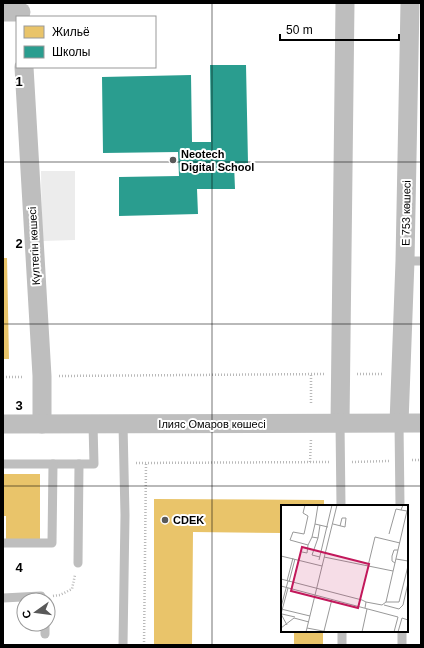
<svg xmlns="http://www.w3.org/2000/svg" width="424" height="648" font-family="Arial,sans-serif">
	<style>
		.green { fill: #ececec }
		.homes { fill: #e9c46a }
		.schools { fill: #2a9d8f }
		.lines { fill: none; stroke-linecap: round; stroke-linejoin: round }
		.path { stroke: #b9b9b9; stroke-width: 2.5; stroke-dasharray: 1 2; stroke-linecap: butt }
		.service { stroke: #bebebe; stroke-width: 9 }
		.minor { stroke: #bebebe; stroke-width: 19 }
		.grid { fill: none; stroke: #000; stroke-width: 1; stroke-opacity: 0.55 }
		.poi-dot { fill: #595959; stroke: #fff; stroke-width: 1.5 }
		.labels { text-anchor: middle; stroke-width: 4; stroke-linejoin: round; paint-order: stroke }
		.poi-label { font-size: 11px; font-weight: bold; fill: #000; stroke: #fff; text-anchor: start }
		.street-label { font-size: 11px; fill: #000; stroke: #fff }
		.inset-road { fill: none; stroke: #999; stroke-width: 1 }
		.view { fill: #c2185b; fill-opacity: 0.15; stroke: #c2185b; stroke-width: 2 }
		.inset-edge { fill: none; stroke: #000; stroke-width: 2 }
		.grid-label { font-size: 13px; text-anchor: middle; font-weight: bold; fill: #000; stroke: #fff; stroke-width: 4; stroke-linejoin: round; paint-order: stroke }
	</style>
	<rect width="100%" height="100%" fill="#fff"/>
	<!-- green -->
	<path class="green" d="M41 171H75V240L42 241Z"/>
	<!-- homes -->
	<g class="homes">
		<path d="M3 258H7L9 359H3Z"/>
		<path d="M3 474H40V540H6V516H3Z"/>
		<path d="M154 499 324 500V506H282V533L193 532 192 645H154Z"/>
		<rect x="294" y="631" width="29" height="14"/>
	</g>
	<!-- schools -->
	<path class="schools" d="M210 65H246L248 163 234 164 235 189H197L198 214 119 216V177L179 176 178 152 103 153 102 77 191 75 192 142H211Z"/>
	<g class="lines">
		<!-- path -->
		<g class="path">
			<path d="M357 374H384"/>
			<path d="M59 376 324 374"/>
			<path d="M3 377H24"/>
			<path d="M311 403V375"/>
			<path d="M412 460H421"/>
			<path d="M310 462 311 439"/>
			<path d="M352 462 389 461"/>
			<path d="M136 463 329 462"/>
			<path d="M53 596 60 595 72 589 75 575"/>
			<path d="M144 645 146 464"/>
		</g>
		<!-- service -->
		<g class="service">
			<path d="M405 261H421"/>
			<path d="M340 423 341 506"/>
			<path d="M399 423 400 506"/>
			<path d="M3 464H94L93 424"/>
			<path d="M3 543H52L53 464"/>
			<path d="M78 563 79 464"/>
			<path d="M3 598 41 596 43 600"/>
			<path d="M342 631V645"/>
			<path d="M402 631V645"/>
			<path d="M45 634V624"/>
			<path d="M123 645 125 515 123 424"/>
		</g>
		<!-- minor -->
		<g class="minor">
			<path d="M3 12H21"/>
			<path d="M24 67 42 376V424"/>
			<path d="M340 423 345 3"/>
			<path d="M399 423 405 261 410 3"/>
			<path d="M3 424 421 423"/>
		</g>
	</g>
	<!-- grid -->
	<path class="grid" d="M212 3V645M3 162H421M3 324H421M3 486H421"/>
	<!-- markers -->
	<g class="poi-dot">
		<circle cx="173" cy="160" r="4"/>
		<circle cx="165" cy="520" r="4"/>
	</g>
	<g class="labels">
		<!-- poi labels -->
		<g class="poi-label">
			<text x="181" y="158">Neotech<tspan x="181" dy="13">Digital School</tspan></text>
			<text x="173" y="524">CDEK</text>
		</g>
		<!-- street labels -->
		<g class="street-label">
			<text transform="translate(406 213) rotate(-89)" y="4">Е 753 көшесі</text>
			<text transform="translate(34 246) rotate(-93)" y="4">Күлтегін көшесі</text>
			<text x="212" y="428">Ілияс Омаров көшесі</text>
		</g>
	</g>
	<!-- overview -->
	<g transform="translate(281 505)">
		<rect width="127" height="127" fill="#fff"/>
		<path class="inset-road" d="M24 0 22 8 27 11 23 29 12 27 9 35 27 40 31 32M34 19 37 0M52 19 64 22 65 13H61L59 21M39 20 37 33 31 32 34 19 47 22M108 29 115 4 120 5M37 33 31 50 39 52M21 47 26 48 27 40M0 51 41 61M43 52 112 66M115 54 127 56M38 55 51 0M114 58 111 56V51L113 45H117M87 61 94 32 119 38M0 74 81 95 85 97 84 103M6 76 12 53M8 77 14 54M0 81 117 112 113 127M85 97 101 100 105 97 125 10 126 6 120 5 122 0M105 97H118L127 61M103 100 118 104 122 100 127 78M0 102 7 76M0 104 29 111M1 109 14 112M6 120 0 109 7 83M0 123 13 113 28 117M26 123 47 127M43 126 51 94M25 127 56 0M81 127 86 104M117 127 121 113 127 115"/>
		<path class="view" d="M21 42 88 59 77 103 10 86Z"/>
		<rect width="127" height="127" class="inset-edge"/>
	</g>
	<g class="grid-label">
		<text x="19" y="86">1</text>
		<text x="19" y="248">2</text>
		<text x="19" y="410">3</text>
		<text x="19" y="572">4</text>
	</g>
	<!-- border -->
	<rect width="424" height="648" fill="none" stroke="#000000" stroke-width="8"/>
	<!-- legend -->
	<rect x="16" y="16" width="140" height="52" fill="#ffffff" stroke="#999999"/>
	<rect x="24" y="26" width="20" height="12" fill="#e9c46a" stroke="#999999"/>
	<text x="52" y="36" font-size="12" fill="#000000">Жильё</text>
	<rect x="24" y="46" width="20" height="12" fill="#2a9d8f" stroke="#999999"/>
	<text x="52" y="56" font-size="12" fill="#000000">Школы</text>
	<!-- north arrow -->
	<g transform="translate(36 612) rotate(256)"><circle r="19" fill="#ffffff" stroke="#999999"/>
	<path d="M0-3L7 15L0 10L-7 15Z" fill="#595959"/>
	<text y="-6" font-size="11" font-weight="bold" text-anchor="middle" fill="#000000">С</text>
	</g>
	<!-- scale -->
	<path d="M280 34v6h119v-6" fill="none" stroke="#000000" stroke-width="2"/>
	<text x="286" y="34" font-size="12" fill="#000000" stroke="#ffffff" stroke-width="3" paint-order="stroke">50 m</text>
</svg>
